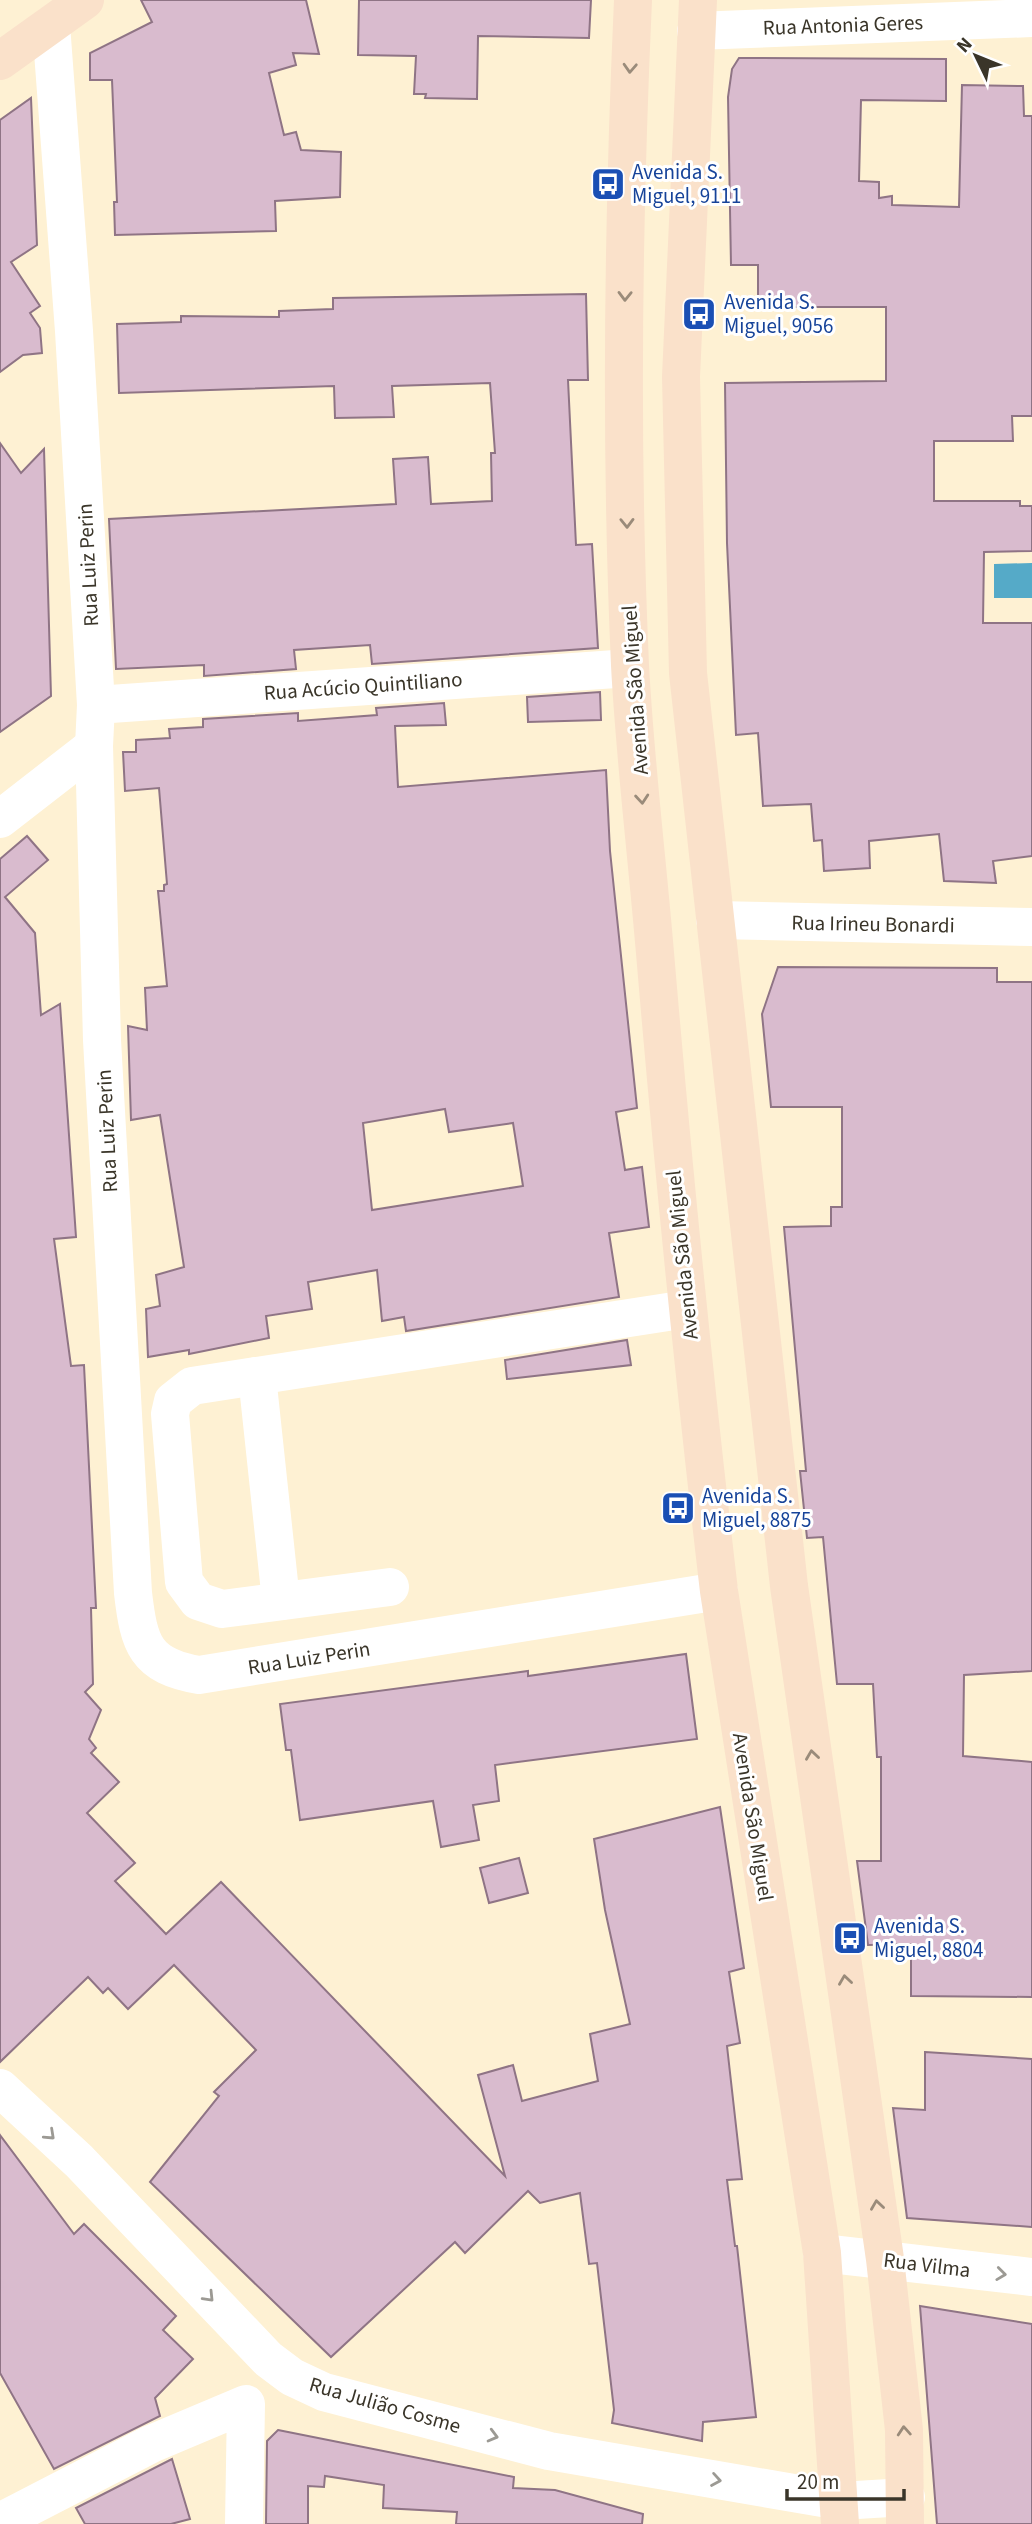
<svg xmlns="http://www.w3.org/2000/svg" width="1032" height="2524" font-family="'Source Sans 3',sans-serif">
	<style>
		.water { fill: #55aac8 }
		.building { fill: #d9bbce; stroke: #8f7485; stroke-width: 2; fill-rule: evenodd }
		.lines { fill: none; stroke-linecap: round; stroke-linejoin: round }
		.minor { stroke: #fff; stroke-width: 38 }
		.major { stroke: #fae1ca; stroke-width: 38 }
		.oneway { stroke: #9a8b7a }
		.oneway2 { stroke: #9c9a94 }
		.labels { text-anchor: middle; stroke-width: 6; stroke-linejoin: round; paint-order: stroke }
		.street-label { font-size: 21px; fill: #3a3529; stroke: #fff }
		.transit-label { font-size: 21px; fill: #164399; stroke: #fff; text-anchor: start }
	</style>
	<rect width="100%" height="100%" fill="#fef1d3"/>
	<!-- water -->
	<path class="water" d="M1032 563V598H994V564Z"/>
	<!-- building -->
	<g class="building">
		<path d="M141 0H306L319 54 293 53 296 65 269 73 284 135 296 132 301 150 341 152 340 197 275 201 276 231 115 235 114 202H117L112 80H90V53L152 22Z"/>
		<path d="M359 0H591L589 38 478 36 477 99 425 98 426 94H414L416 56 358 55Z"/>
		<path d="M739 58 946 59V101L861 100 859 181 879 182V198L892 196V205L959 207 962 85 1023 86 1024 116H1032V416H1012L1013 441H934V501H1020V506H1032V551L984 552 983 623H1032V856L993 861 996 883 944 881 939 834 869 841 870 868 824 871 822 840 814 841 811 804 763 806 758 733 736 735 727 543 725 383 886 381V307H758V265H731L728 97 732 69Z"/>
		<path d="M31 98 37 245 11 262 40 306 30 313 40 328 42 353 23 355 0 372V120Z"/>
		<path d="M586 294 588 380H568L576 545 592 544 598 648 372 664 370 645 294 650 296 669 204 676V665L116 669 109 519 396 504 393 459 428 457 431 504 492 501 491 453H495L490 383 392 386 394 417 335 418 334 386 119 393 117 324 181 322V316L279 317V311L333 309V298Z"/>
		<path d="M0 443 21 473 44 449 51 696 0 732Z"/>
		<path d="M600 692 601 720 528 722 527 697Z"/>
		<path d="M444 703 446 725 395 726 398 787 606 770 610 851 637 1108 616 1112 625 1170 642 1167 649 1227 609 1233 619 1297 406 1331 404 1317 382 1321 377 1270 308 1282 312 1309 266 1316 269 1338 189 1354V1350L148 1357 146 1309 160 1306 156 1275 184 1267 160 1115 131 1120 128 1026 147 1030 145 988 167 986 158 891H164V885L167 884 159 788 125 791 123 752H136V740L170 738 169 729 203 727V719L298 713V721L377 715 376 708ZM445 1109 449 1132 513 1123 523 1186 372 1210 363 1123Z"/>
		<path d="M27 836 48 860 5 897 35 933 41 1015 60 1004 76 1237 54 1239 71 1366 84 1365 96 1608H91L93 1684 85 1692 101 1710 89 1739 96 1748 91 1753 119 1782 87 1813 135 1863 115 1881 166 1934 221 1882 505 2176 478 2075 513 2065 522 2101 598 2081 590 2034 630 2024 605 1910 594 1839 720 1807 744 1968 729 1972 740 2043 727 2046 742 2179 727 2180 735 2246H737L756 2417 703 2422 702 2441 612 2423 614 2410 597 2263 589 2264 580 2193 540 2203 528 2191 465 2253 455 2242 331 2357 150 2182 219 2096 214 2092 256 2050 174 1965 128 2009 108 1988 103 1993 88 1977 0 2062V859Z"/>
		<path d="M778 967 997 968V982H1032V1671L964 1675 963 1756 1032 1762V1997L911 1996V1944L868 1945 857 1861H881V1757H877L873 1684H837L823 1537 807 1538 800 1471H806L784 1227 831 1226V1207H842V1107H771L762 1014Z"/>
		<path d="M627 1340 631 1365 507 1379 505 1360Z"/>
		<path d="M686 1654 697 1739 495 1765 499 1801 473 1805 479 1840 441 1847 433 1801 300 1820 291 1750H286L280 1704 528 1671V1676Z"/>
		<path d="M519 1858 528 1893 489 1903 480 1868Z"/>
		<path d="M925 2052 1032 2059V2227L907 2218 893 2108 925 2110Z"/>
		<path d="M0 2135 74 2234 84 2224 176 2316 163 2330 193 2359 155 2398 160 2416 54 2469 0 2373Z"/>
		<path d="M920 2306 1032 2324V2524H937Z"/>
		<path d="M278 2430 514 2477 513 2488 555 2490 643 2514 642 2524H456L457 2512 383 2508 384 2485 325 2476 324 2487 308 2486V2524H266L267 2441Z"/>
		<path d="M172 2459 190 2519 171 2524H85L76 2508Z"/>
	</g>
	<g class="lines">
		<!-- minor -->
		<g class="minor">
			<path d="M51 25 74 331 96 705 94 746 102 1040 133 1593C139 1644 145 1666 199 1675L719 1591"/>
			<path d="M696 31 1032 18"/>
			<path d="M96 705 630 668"/>
			<path d="M0 819 94 746"/>
			<path d="M715 920 1032 927"/>
			<path d="M257 1376 281 1601"/>
			<path d="M390 1587 222 1609 198 1601 184 1582 170 1414 173 1401 192 1386 687 1309"/>
			<path d="M0 2088 79 2161 268 2359 292 2377 324 2392 549 2451 840 2501 906 2497"/>
			<path d="M822 2253 1032 2277"/>
			<path d="M0 2522 151 2444 246 2404 244 2524"/>
		</g>
		<!-- major -->
		<g class="major">
			<path d="M633 0C623 221 620 444 630 665 635 761 647 857 655 953 673 1166 694 1378 719 1591L822 2253 840 2524"/>
			<path d="M698 0 681 377 688 673 789 1586 885 2259 904 2430 905 2524"/>
			<path d="M0 61 85 0"/>
		</g>
	</g>
	<!-- one-way arrows -->
	<defs><path id="oneway-chevron" d="M-2-3.5L2.5 0L-2 3.5" fill="none" stroke-width="1.6" stroke-linecap="round" stroke-linejoin="round" transform="scale(1.75)"/></defs>
	<g class="oneway">
		<use href="#oneway-chevron" transform="translate(630 68) rotate(93)"/>
		<use href="#oneway-chevron" transform="translate(625 296) rotate(91)"/>
		<use href="#oneway-chevron" transform="translate(627 523) rotate(89)"/>
		<use href="#oneway-chevron" transform="translate(642 799) rotate(85)"/>
		<use href="#oneway-chevron" transform="translate(812 1755) rotate(-98)"/>
		<use href="#oneway-chevron" transform="translate(845 1980) rotate(-98)"/>
		<use href="#oneway-chevron" transform="translate(877 2205) rotate(-98)"/>
		<use href="#oneway-chevron" transform="translate(904 2431) rotate(-94)"/>
	</g>
	<g class="oneway2">
		<use href="#oneway-chevron" transform="translate(50 2135) rotate(43)"/>
		<use href="#oneway-chevron" transform="translate(1001 2274) rotate(7)"/>
		<use href="#oneway-chevron" transform="translate(209 2297) rotate(46)"/>
		<use href="#oneway-chevron" transform="translate(493 2436) rotate(15)"/>
		<use href="#oneway-chevron" transform="translate(716 2480) rotate(10)"/>
	</g>
	<!-- icons -->
	<defs>
		<g id="bus-square" transform="scale(1.75)"><rect x="-9" y="-9" width="18" height="18" rx="4" fill="#1a4fb4" stroke="#fff"/><path d="M-5-6H5V4H4V6H2V4H-2V6H-4V4H-5ZM-3.5-4V0h7V-4ZM-3.5 1.2v1.5H-2V1.2ZM2 1.2v1.5H3.5V1.2Z" fill="#fff"/></g>
	</defs>
	<g fill-rule="evenodd">
		<use href="#bus-square" x="608" y="184"/>
		<use href="#bus-square" x="699" y="314"/>
		<use href="#bus-square" x="678" y="1508"/>
		<use href="#bus-square" x="850" y="1938"/>
	</g>
	<g class="labels">
		<!-- street labels -->
		<g class="street-label">
			<text transform="translate(843 25) rotate(-2)" y="7">Rua Antonia Geres</text>
			<text transform="translate(88 565) rotate(-93)" y="7">Rua Luiz Perin</text>
			<text transform="translate(363 686) rotate(-4)" y="7">Rua Acúcio Quintiliano</text>
			<text transform="translate(635 690) rotate(-94)" y="7">Avenida São Miguel</text>
			<text transform="translate(873 924) rotate(1)" y="7">Rua Irineu Bonardi</text>
			<text transform="translate(107 1131) rotate(-93)" y="7">Rua Luiz Perin</text>
			<text transform="translate(682 1255) rotate(-96)" y="7">Avenida São Miguel</text>
			<text transform="translate(309 1658) rotate(-9)" y="7">Rua Luiz Perin</text>
			<text transform="translate(753 1817) rotate(81)" y="7">Avenida São Miguel</text>
			<text transform="translate(927 2265) rotate(7)" y="7">Rua Vilma</text>
			<text transform="translate(385 2405) rotate(16)" y="7">Rua Julião Cosme</text>
		</g>
		<!-- transit labels -->
		<g class="transit-label">
			<text x="632" y="179">Avenida S.<tspan x="632" dy="24">Miguel, 9111</tspan></text>
			<text x="724" y="309">Avenida S.<tspan x="724" dy="24">Miguel, 9056</tspan></text>
			<text x="702" y="1503">Avenida S.<tspan x="702" dy="24">Miguel, 8875</tspan></text>
			<text x="874" y="1933">Avenida S.<tspan x="874" dy="24">Miguel, 8804</tspan></text>
		</g>
	</g>
	<!-- north arrow -->
	<g transform="translate(976 56) rotate(313)" stroke="#ffffff" stroke-width="5" paint-order="stroke">
	<path d="M0-5L12 26L0 18L-12 26Z" fill="#3a3529"/>
	<text y="-10" font-size="19" font-weight="bold" text-anchor="middle" fill="#3a3529">N</text>
	</g>
	<!-- scale -->
	<path d="M787 2489v10h117v-10" fill="none" stroke="#3a3529" stroke-width="3.5"/>
	<text x="797" y="2489" font-size="21" fill="#3a3529" stroke="#ffffff" stroke-width="5" paint-order="stroke">20 m</text>
</svg>
